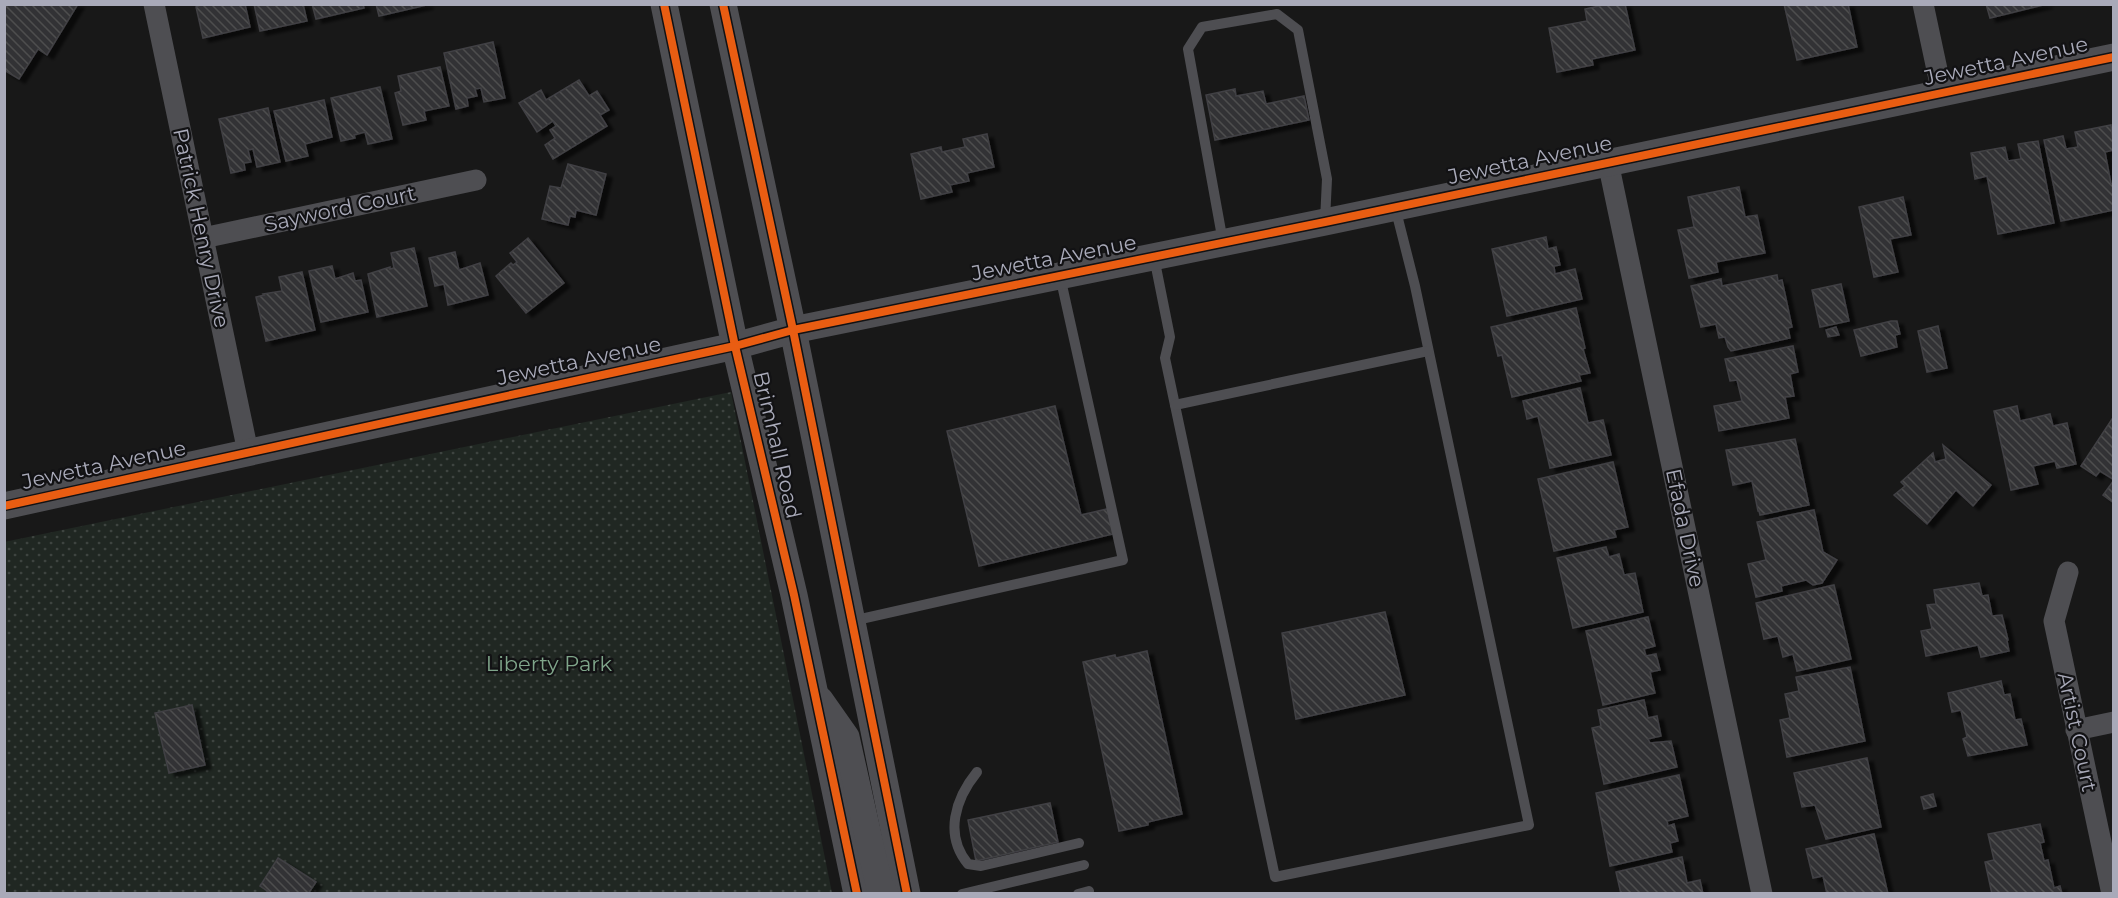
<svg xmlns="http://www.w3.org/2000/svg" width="2118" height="898" font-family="Montserrat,sans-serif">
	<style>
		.park { fill: url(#park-dots) }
		.building { fill: url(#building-back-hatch); stroke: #414044; stroke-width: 1.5; filter: url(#shadow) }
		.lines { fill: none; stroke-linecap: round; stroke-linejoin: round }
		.service { stroke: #4e4e52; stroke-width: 10 }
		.minor { stroke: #4e4e52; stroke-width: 21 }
		.tertiary { stroke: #4e4e52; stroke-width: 27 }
		.cycleway-casing { stroke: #121214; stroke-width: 11 }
		.cycleway { stroke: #e95d12; stroke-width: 8 }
		.labels { text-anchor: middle; stroke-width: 4.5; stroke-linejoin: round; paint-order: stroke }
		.street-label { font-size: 21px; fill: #a9aab9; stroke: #121214 }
		.park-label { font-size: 21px; fill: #7fa58a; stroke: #121214 }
	</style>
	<defs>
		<pattern id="park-dots" width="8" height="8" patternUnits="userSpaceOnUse" patternTransform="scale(1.5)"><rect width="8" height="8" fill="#202722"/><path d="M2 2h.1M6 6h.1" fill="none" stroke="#3e4440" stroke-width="1.8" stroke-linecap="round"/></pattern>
		<pattern id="building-back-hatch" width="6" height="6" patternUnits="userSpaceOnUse" patternTransform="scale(1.5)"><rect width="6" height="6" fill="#333334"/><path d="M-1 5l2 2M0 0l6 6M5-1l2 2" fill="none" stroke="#4e4e4f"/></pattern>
		<filter id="shadow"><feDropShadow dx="6" dy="4" stdDeviation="1.5" flood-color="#0009"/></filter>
	</defs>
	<rect width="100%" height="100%" fill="#181818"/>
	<!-- park -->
	<path class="park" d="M731 392 832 893H5L4 542Z"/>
	<!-- building -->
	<g class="building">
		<path d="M4 4H78L47 55 38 49 19 79 4 70Z"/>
		<path d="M245 4 250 27 203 38 196 7 202 4Z"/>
		<path d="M254 4H303L307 21 260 31Z"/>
		<path d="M312 4H363L364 8 316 19Z"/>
		<path d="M376 4H427V5L379 16Z"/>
		<path d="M1608 4H1625L1635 50 1592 59 1593 65 1557 72 1549 28 1587 21 1585 9Z"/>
		<path d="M1784 4H1848L1857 47 1797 60Z"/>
		<path d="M1986 4H2047L1990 18Z"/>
		<path d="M493 42 505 98 484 102 481 88 475 89 477 96 467 98 468 106 456 109 444 53Z"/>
		<path d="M440 67 449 106 424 111 426 120 403 125 395 93 401 91 398 76Z"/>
		<path d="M579 80 589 96 597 91 609 110 600 115 607 126 553 159 545 145 555 138 550 130 556 126 553 121 537 132 519 103 541 90 546 100Z"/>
		<path d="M380 87 392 139 368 144 365 132 354 135 355 138 341 141 331 98Z"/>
		<path d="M1235 89 1236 96 1263 91 1266 104 1304 96 1309 120 1215 140 1206 95Z"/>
		<path d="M324 100 332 137 305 144 308 156 286 161 274 111Z"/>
		<path d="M268 108 280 162 257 167 253 149 248 150 251 162 244 163 245 170 231 173 219 119Z"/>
		<path d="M2111 125 2114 150 2105 152 2111 184H2114V210L2061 221 2044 140 2063 136 2066 149 2078 147 2075 132Z"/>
		<path d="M987 134 994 167 967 173 969 181 950 185 952 192 921 199 911 154 941 147 942 152 965 147 963 139Z"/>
		<path d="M2038 141 2054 223 1998 234 1987 176 1975 179 1971 153 2005 147 2008 161 2021 159 2018 144Z"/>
		<path d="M568 164 606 174 596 215 576 210 575 217 570 216 568 225 542 219 550 186 561 188Z"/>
		<path d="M1739 187 1745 217 1757 215 1765 253 1716 262 1718 272 1689 278 1678 230 1694 227 1688 197Z"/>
		<path d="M1903 197 1911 235 1890 239 1898 272 1874 277 1859 207Z"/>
		<path d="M1546 237 1548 249 1556 247 1560 265 1554 266 1555 274 1575 269 1582 299 1507 316 1492 249Z"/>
		<path d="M528 238 564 283 526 313 496 276 511 263 513 265 517 262 510 253Z"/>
		<path d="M414 248 427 306 377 317 368 274 390 267V269L394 268 391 253Z"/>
		<path d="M455 252 459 270 480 263 488 295 448 305 444 284 435 286 429 258Z"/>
		<path d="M332 266 335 279 353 273 355 281 361 280 368 312 321 322 309 271Z"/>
		<path d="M302 272 315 330 266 341 256 297 264 295 263 294 282 291 279 277Z"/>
		<path d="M1777 275 1778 281 1782 280 1792 327 1788 328 1790 338 1731 351 1728 347 1725 337 1719 338 1716 324 1701 327 1691 286 1721 279 1722 286Z"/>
		<path d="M1841 284 1849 321 1820 327 1812 290Z"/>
		<path d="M1576 308 1585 348 1583 349 1590 373 1579 375 1581 381 1512 397 1502 355 1498 356 1491 327Z"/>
		<path d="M1891 321H1897L1900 334 1895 335 1897 347 1861 356 1854 330Z"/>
		<path d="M1938 326 1947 368 1927 372 1918 331Z"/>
		<path d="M1836 327 1839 335 1828 337 1826 330Z"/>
		<path d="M1793 346 1798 372 1790 374 1794 396 1785 397 1789 418 1719 431 1714 406 1742 401 1737 380 1730 381 1725 359Z"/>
		<path d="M1580 388 1588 423 1603 420 1611 455 1550 468 1538 416 1527 419 1523 401Z"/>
		<path d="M1055 406 1081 515 1107 509 1113 534 979 566 947 431Z"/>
		<path d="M2017 406 2020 421 2050 414 2053 426 2067 423 2076 464 2057 468 2055 461 2033 466 2038 484 2011 490 1994 411Z"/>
		<path d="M2114 416V480L2100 471 2096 476 2081 466Z"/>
		<path d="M1795 439 1809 505 1760 515 1759 511H1758L1752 481 1733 485 1726 450Z"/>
		<path d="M1943 445 1991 485 1973 506 1956 490 1927 524 1894 495 1905 486 1901 482 1933 453 1935 462 1946 459Z"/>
		<path d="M1613 462 1628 527 1614 530 1616 537 1554 551 1538 479Z"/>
		<path d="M2114 480V503L2103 495Z"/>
		<path d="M1814 510 1823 552 1837 560 1822 583 1813 585 1806 580 1781 586 1782 591 1756 597 1748 564 1766 560 1757 522Z"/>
		<path d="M1606 547 1609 557 1619 554 1624 575 1635 573 1643 612 1573 628 1557 558Z"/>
		<path d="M1979 583 1982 596 1988 595 1992 616 2002 615 2008 640 2007 641 2009 651 1981 657 1978 645 1926 656 1921 631 1932 629 1927 605 1936 604 1934 590Z"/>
		<path d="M1834 585 1851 659 1797 671 1793 654 1783 657 1778 636 1764 639 1756 603Z"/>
		<path d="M1385 612 1405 695 1296 719 1282 633Z"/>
		<path d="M1648 617 1655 646 1644 649 1646 656 1656 654 1660 670 1650 672 1655 693 1603 705 1586 631Z"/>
		<path d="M1147 651 1182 814 1148 822V825L1119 831 1083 662 1115 655 1116 658Z"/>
		<path d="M1850 667 1865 741 1787 757 1780 720 1790 718 1785 694 1799 691 1796 677Z"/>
		<path d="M2001 681 2004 695 2010 694 2015 720 2021 719 2027 745 1968 756 1963 739 1967 737 1961 710 1952 712 1948 693Z"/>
		<path d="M1644 700 1648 718 1657 716 1661 736 1648 739 1650 743 1671 741 1677 767 1604 784 1592 728 1601 726 1598 710Z"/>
		<path d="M192 705 205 765 169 773 155 713Z"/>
		<path d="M1867 758 1881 827 1826 839 1815 805 1802 807 1794 773Z"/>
		<path d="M1679 775 1688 816 1667 821 1668 826 1674 824 1678 841 1670 843 1672 852 1610 866 1596 793Z"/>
		<path d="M1933 794 1936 806 1924 809 1921 797Z"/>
		<path d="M1050 803 1058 842 976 861 968 820Z"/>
		<path d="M2040 824 2044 842 2040 843 2044 861 2048 860 2054 888 2060 886 2062 894H1992L1985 862 1994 860 1988 834Z"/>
		<path d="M1874 834 1888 894H1827L1823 876 1813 878 1806 849Z"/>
		<path d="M1682 857 1687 883 1700 880 1703 894H1621L1616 872Z"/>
		<path d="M278 858 316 882 308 894H272L260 886Z"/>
	</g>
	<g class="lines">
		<!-- service -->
		<g class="service">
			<path d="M1223 242 1188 49 1202 27 1277 14 1298 30 1327 179 1325 221"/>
			<path d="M1154 257 1170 337 1165 358 1275 877 1529 825 1415 286 1395 207"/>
			<path d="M1175 405 1428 351"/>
			<path d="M852 621 1123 560 1060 276"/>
			<path d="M977 772C955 799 944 835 968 864L981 866 1079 843"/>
			<path d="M962 894 1084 865"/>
			<path d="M1078 894 1089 891"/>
		</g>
		<!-- minor -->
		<g class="minor">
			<path d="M154 4 248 452"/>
			<path d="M1923 4 1942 93"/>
			<path d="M1608 162 1762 894"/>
			<path d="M203 238 476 180"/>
			<path d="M2068 572 2054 621 2112 894"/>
			<path d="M2076 730 2114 722"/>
		</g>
		<!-- tertiary -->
		<g class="tertiary">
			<path d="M664 4 735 346 794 595 857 894"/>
			<path d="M723 4 793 330 907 894"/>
			<path d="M4 506 735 346 793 330 1325 222 2114 57"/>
			<path d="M820 700 846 737 879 884 885 894"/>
		</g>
		<!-- cycleway casing -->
		<g class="cycleway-casing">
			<g id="cycleway">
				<path d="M664 4 735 346 794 595 857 894"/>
				<path d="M723 4 793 330 907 894"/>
				<path d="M4 506 735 346 793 330 1325 222 2114 57"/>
			</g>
		</g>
		<!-- cycleway -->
		<use href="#cycleway" class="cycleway"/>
	</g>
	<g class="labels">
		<!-- street labels -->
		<g class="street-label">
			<text transform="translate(2006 61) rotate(-12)" y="7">Jewetta Avenue</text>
			<text transform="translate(1530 160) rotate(-12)" y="7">Jewetta Avenue</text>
			<text transform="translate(340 209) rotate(-12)" y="7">Sayword Court</text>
			<text transform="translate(201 228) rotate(78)" y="7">Patrick Henry Drive</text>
			<text transform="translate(1054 258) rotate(-11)" y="7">Jewetta Avenue</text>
			<text transform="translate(579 361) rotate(-12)" y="7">Jewetta Avenue</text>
			<text transform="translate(777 445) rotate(77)" y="7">Brimhall Road</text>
			<text transform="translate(104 465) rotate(-12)" y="7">Jewetta Avenue</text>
			<text transform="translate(1685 528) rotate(78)" y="7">Efada Drive</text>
			<text transform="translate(2077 732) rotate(78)" y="7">Artist Court</text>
		</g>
		<!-- park labels -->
		<g class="park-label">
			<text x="549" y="671">Liberty Park</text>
		</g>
	</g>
	<!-- border -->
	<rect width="2118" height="898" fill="none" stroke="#a9aab9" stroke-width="12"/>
</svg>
